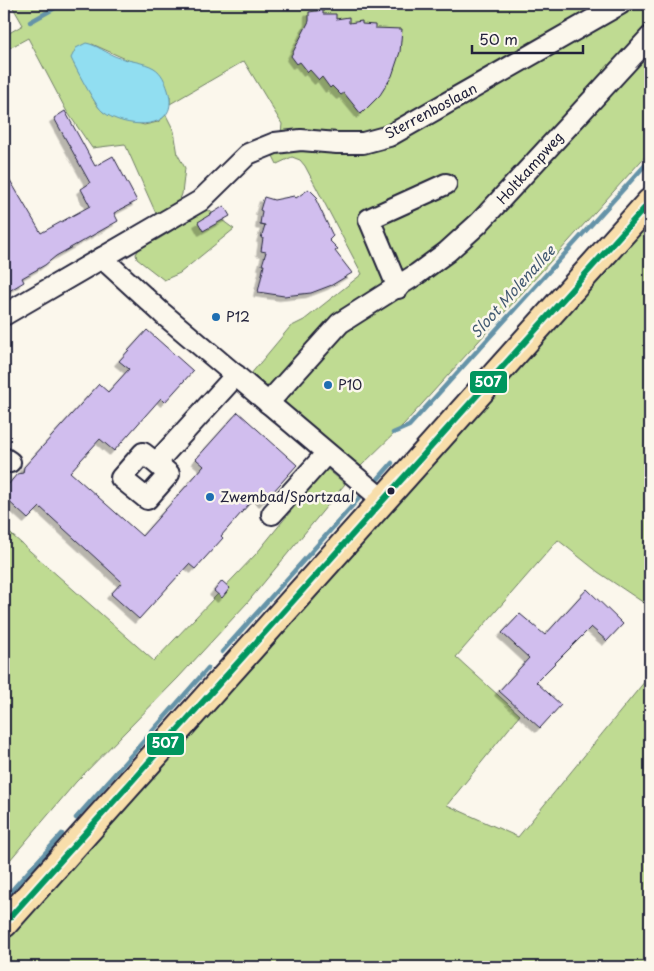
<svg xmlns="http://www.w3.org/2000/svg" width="654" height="971" font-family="'Playpen Sans',sans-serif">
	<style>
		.green { fill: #bfdb92; stroke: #707e66 }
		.water { fill: #91def1; stroke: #6593a8 }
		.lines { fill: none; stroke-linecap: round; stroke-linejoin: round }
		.stream { stroke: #6593a8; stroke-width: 4.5 }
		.building { fill: #d1beee; stroke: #22223b; filter: url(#shadow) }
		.minor-casing { stroke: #22223b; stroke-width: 24 }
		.major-casing { stroke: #22223b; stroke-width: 30 }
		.minor { stroke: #fbf7ec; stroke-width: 20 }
		.major { stroke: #f8deab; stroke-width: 26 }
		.bus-1-casing { stroke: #fbf7ec; stroke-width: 10 }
		.bus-1 { stroke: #00965e; stroke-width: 6 }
		.poi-dot { fill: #1f6fb2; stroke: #fbf7ec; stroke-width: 2 }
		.bus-dot { fill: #22223b; stroke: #fbf7ec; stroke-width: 2 }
		.labels { text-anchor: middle; stroke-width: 5; stroke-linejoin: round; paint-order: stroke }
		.street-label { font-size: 14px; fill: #22223b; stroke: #fbf7ec }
		.poi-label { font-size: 14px; fill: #22223b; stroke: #fbf7ec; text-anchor: start }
		.water-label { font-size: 15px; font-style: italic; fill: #435a72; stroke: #fbf7ec }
		.line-badge { stroke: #fbf7ec; stroke-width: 2 }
		.badge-label { font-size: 14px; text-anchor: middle; font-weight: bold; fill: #fff }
	</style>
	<defs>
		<filter id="shadow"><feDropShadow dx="-4.5" dy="4.5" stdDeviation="0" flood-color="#0004"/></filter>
	</defs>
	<rect width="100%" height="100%" fill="#fbf7ec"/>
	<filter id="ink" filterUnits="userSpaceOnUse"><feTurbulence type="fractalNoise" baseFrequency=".02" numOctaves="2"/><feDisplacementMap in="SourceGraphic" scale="10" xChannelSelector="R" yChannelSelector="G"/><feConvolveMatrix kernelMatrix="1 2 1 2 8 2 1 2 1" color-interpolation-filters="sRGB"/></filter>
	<g filter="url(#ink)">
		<!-- green -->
		<g class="green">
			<path d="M11 4H650V151L404 424 361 466 250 375 290 327 304 320 362 274 305 166 300 160 292 157 277 164 273 156 281 133 282 124 244 61 170 104V97L128 60 92 44 74 64 96 104 103 112 144 125 158 122 166 115 174 131 178 155 185 168 182 194 176 209 158 218 125 144 92 148 66 110 28 38 4 51V36L23 25Z"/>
			<path d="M207 209 234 229 180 273 164 280 137 259 136 254 141 246 157 240Z"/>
			<path d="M650 216V607L598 572 558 540 456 657 520 715 447 805 518 837 650 675V967H4V939Z"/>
			<path d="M326 468 345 484 247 603 178 678 76 782 4 867V528L154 661 256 554Z"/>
		</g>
		<!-- water -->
		<path class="water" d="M86 43C97 45 106 53 117 57 128 61 144 62 154 68 162 73 165 81 168 90 182 133 123 129 102 111 95 105 75 67 71 58L76 48Z"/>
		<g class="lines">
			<!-- stream -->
			<g class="stream">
				<path d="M30 22 62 4"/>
				<path d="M393 433 409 426 648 162"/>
				<path d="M378 479 392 463"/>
				<path d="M222 652 361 496"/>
				<path d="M76 818 208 668"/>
				<path d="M4 899 62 834"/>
			</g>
		</g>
		<!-- building -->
		<g class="building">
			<path d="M323 10V14H336V19L349 17V23L362 21V24L375 25V28L402 29 400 52 392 76 380 95 361 114 344 93 341 95 332 86 330 88 322 77 319 80 310 70 308 72 300 62 297 64 291 56 309 21V12Z"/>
			<path d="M65 111 95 166 113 156 137 201 114 213 118 221 56 256 45 265 22 278 24 282 9 291 4 282V170L41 233 90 206 81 189 90 183 54 118Z"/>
			<path d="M309 189 318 198 316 200 333 236 329 240 338 249 335 251 352 273 332 285 311 293 284 296 258 292 264 265H262L266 252 261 251 263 238H261L265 225 260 224 262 211 260 210 264 197 274 200 294 196 296 198Z"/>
			<path d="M224 206 230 216 203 231 198 222Z"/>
			<path d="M147 330 193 371 165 402 161 398 114 451 100 439 70 472 142 536 204 466 196 459 238 412 297 465 264 502 256 496 221 536 223 538 195 569 189 564 139 619 111 594 122 582 40 507 28 519 4 497V490L17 474 23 473 24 467 99 384 108 392 129 369 119 361Z"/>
			<path d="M222 581 230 588 222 598 214 591Z"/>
			<path d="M587 589 623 624 607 641 591 627 536 682 561 705 540 728 499 691 529 658 502 633 520 614 545 635Z"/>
		</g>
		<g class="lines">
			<!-- minor casing -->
			<g class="minor-casing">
				<g id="minor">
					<path d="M102 258 162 313 383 500"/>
					<path d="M398 288 369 219 446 184"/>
					<path d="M4 315 200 201 248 154 275 143 301 140 337 143H363L389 136 620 4"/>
					<path d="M268 403 340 323 417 274 447 252 479 223 650 37"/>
					<path d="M4 458 10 462"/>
					<path d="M156 463 169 474 147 499 121 478 143 453 156 463 236 375"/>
					<path d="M272 514 326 454"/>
				</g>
			</g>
			<!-- major casing -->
			<g class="major-casing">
				<path id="major" d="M4 924 650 202"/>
			</g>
			<!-- minor -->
			<use href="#minor" class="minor"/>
			<!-- major -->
			<use href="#major" class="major"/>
			<!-- bus-1 casing -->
			<g class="bus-1-casing">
				<path id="bus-1" d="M4 924 650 202"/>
			</g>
			<!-- bus-1 -->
			<use href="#bus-1" class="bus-1"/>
		</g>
	</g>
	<!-- markers -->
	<g class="poi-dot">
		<circle cx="216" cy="317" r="5"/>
		<circle cx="328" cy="385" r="5"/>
		<circle cx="210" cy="497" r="5"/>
	</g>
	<circle class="bus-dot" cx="391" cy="491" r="4.5"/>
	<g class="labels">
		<!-- street labels -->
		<g class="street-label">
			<text transform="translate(431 111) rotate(-28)" y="5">Sterrenboslaan</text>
			<text transform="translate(530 168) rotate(-48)" y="5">Holtkampweg</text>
		</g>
		<!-- poi labels -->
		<g class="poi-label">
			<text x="226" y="322">P12</text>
			<text x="338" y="390">P10</text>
			<text x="220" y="502">Zwembad/Sportzaal</text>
		</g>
		<!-- water labels -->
		<g class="water-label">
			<text transform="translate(513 292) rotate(-48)" y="5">Sloot Molenallee</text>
		</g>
	</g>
	<g class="line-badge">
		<rect x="469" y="370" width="39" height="24" rx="5" fill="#00965e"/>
		<rect x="146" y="732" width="39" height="24" rx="5" fill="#00965e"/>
	</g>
	<g class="badge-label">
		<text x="488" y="387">507</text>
		<text x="165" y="748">507</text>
	</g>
	<!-- margin -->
	<rect width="654" height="971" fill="none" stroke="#fbf7ec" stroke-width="20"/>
	<rect x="10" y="10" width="634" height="951" fill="none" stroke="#22223b" stroke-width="2" filter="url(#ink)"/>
	<!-- scale -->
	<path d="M472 45v8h111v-8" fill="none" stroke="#22223b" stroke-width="2.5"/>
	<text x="479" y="45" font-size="15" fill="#22223b" stroke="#fbf7ec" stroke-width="4" paint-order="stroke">50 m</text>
</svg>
